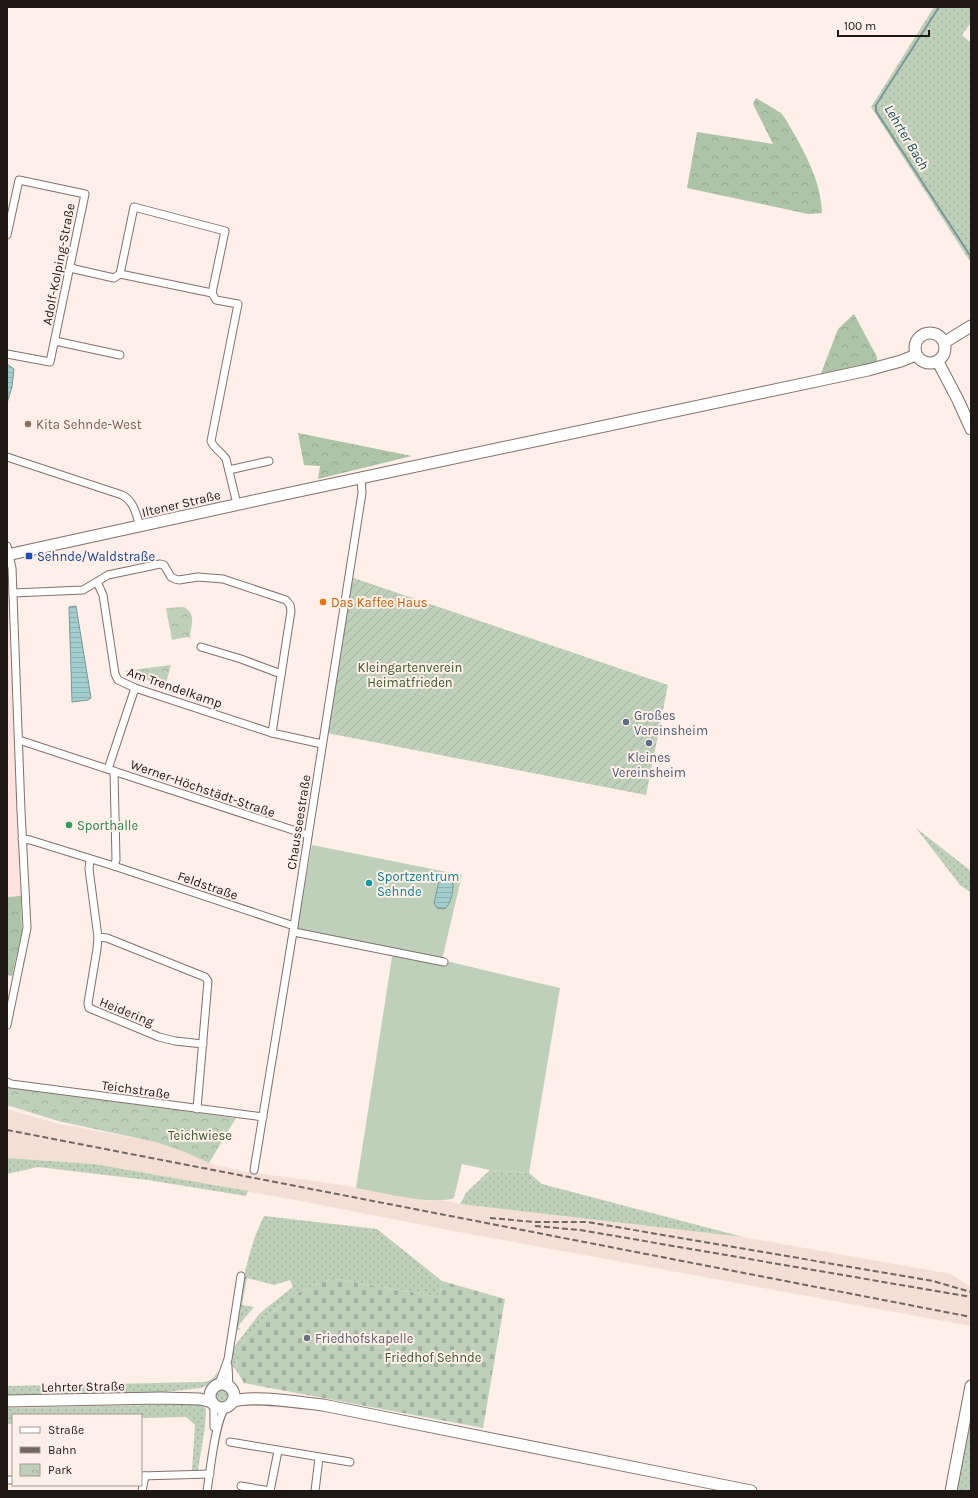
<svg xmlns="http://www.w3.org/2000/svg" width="978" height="1498" font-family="Karla,sans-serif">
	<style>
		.built { fill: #f3dfd6 }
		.education { fill: #fde2de }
		.grass { fill: url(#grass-dots) }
		.forest { fill: url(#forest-crowns) }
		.cemetery { fill: url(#cemetery-stones) }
		.park { fill: url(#park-crowns) }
		.garden { fill: url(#garden-furrows) }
		.pitch { fill: #bed0b9 }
		.water { fill: url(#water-rules); stroke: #7a9896 }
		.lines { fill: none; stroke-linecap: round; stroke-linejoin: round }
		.stream { stroke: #7a9896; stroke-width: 2 }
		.minor-casing { stroke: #80716a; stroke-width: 9 }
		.primary-casing { stroke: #80716a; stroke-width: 13 }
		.minor { stroke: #fff; stroke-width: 7 }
		.primary { stroke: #fff; stroke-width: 11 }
		.rail { stroke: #706763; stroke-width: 2; stroke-dasharray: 6 3; stroke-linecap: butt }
		.education-dot { fill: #8d6e63; stroke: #feefe9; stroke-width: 1.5 }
		.transit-dot { fill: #1a4fb4; stroke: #feefe9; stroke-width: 1.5 }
		.food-dot { fill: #e8710a; stroke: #feefe9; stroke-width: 1.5 }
		.service-dot { fill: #5c6f8a; stroke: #feefe9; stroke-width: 1.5 }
		.leisure-dot { fill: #2e9e5b; stroke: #feefe9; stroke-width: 1.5 }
		.culture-dot { fill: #0f9aa8; stroke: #feefe9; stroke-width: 1.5 }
		.worship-dot { fill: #6b7280; stroke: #feefe9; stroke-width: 1.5 }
		.labels { text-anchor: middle; stroke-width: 4; stroke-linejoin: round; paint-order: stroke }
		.street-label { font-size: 13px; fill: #1e1815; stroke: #feefe9 }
		.education-label { font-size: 13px; fill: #785e54; stroke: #feefe9; text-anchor: start }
		.transit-label { font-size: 13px; fill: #164399; stroke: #feefe9; text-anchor: start }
		.food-label { font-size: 13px; fill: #c56008; stroke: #feefe9; text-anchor: start }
		.park-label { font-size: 13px; fill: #38582d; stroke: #feefe9 }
		.service-label { font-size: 13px; fill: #4e5e75; stroke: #feefe9; text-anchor: start }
		.leisure-label { font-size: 13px; fill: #27864d; stroke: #feefe9; text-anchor: start }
		.culture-label { font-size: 13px; fill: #0d838f; stroke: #feefe9; text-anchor: start }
		.worship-label { font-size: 13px; fill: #5b616d; stroke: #feefe9; text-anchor: start }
		.water-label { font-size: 14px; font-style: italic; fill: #105252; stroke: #feefe9 }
	</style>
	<defs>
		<pattern id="grass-dots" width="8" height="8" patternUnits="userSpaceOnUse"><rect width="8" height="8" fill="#bed0b9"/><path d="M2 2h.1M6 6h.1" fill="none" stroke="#a3b29e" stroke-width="1.8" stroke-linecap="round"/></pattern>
		<pattern id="forest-crowns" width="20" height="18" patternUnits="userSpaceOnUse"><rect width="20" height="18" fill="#adc4a7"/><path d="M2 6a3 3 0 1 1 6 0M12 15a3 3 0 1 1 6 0" fill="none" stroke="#94a88f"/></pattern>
		<pattern id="cemetery-stones" width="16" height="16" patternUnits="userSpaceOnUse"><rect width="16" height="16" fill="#bed0b9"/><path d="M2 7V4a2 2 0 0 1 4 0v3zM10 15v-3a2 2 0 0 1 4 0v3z" fill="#a3b29e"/></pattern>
		<pattern id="park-crowns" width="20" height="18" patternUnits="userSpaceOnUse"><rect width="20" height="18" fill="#bed0b9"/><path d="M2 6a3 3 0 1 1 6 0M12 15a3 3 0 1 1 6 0" fill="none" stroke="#a3b29e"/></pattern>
		<pattern id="garden-furrows" width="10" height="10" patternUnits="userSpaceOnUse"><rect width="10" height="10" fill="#bed0b9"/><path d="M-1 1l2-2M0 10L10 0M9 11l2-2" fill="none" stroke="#a3b29e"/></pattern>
		<pattern id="water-rules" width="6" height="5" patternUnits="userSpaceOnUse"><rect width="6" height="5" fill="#a2cfce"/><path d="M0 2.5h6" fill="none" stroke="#8bb1b0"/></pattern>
	</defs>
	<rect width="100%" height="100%" fill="#feefe9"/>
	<!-- built -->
	<path class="built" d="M7 1109 55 1123 155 1142 185 1152 214 1165 249 1172 349 1186 356 1188 431 1201H448L460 1204 743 1237 951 1274 971 1288V1326L459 1232 290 1199 94 1164 7 1158Z"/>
	<!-- education -->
	<path class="education" d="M7 566 9 567V575L21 896 7 895Z"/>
	<!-- grass -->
	<g class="grass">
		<path d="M934 7H971V23L962 35 971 43V263L871 107Z"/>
		<path d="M916 828 971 871V893L960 885Z"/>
		<path d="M7 1158 94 1164 248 1191 246 1196 148 1180 38 1167 7 1174Z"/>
		<path d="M490 1170 529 1173 542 1184 743 1237 460 1204 466 1193Z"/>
		<path d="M264 1216 377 1229 442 1281 439 1297 332 1278 295 1294 274 1311 238 1348 236 1370 230 1364 232 1351 234 1347 260 1313 293 1287 290 1280 274 1285 247 1278 242 1305 254 1307 239 1325 238 1327 241 1329 235 1331C241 1292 246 1252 264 1216Z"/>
		<path d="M218 1371 216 1380 206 1386 200 1388 166 1392V1395L7 1398V1386L204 1382C212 1381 214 1377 218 1371Z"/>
		<circle cx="222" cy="1396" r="7"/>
		<path d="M201 1404 206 1409 205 1427 198 1470H192L195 1425 186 1417 141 1418V1415H13V1424H7V1408Z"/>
		<path d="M971 1408V1491H954Z"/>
	</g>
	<!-- forest -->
	<g class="forest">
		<path d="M756 98 781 113 785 118C802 148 821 178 822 213L808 214 687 188 697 132 773 144 753 104Z"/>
		<path d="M854 314 877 357V361L868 365 820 376 838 329Z"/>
		<path d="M298 433 412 456 318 479 320 466 304 465Z"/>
		<path d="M21 896 22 931 12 976 7 975V897Z"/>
	</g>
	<!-- cemetery -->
	<path class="cemetery" d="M332 1278 439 1297 442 1281 505 1299 483 1428 244 1383 236 1370 238 1348 272 1313 295 1294Z"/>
	<!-- park -->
	<g class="park">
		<path d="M184 607C197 615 191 624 190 638L187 637 172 640 166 608Z"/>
		<path d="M171 665 165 687 124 671Z"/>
		<path d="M7 1087 11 1088 236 1118 209 1163 185 1152 155 1142 58 1121 7 1105Z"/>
	</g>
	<!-- garden -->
	<path class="garden" d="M351 577 668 685 646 795 327 733Z"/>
	<!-- pitch -->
	<path class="pitch" d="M312 845 462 875 442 960 560 988 529 1173 490 1170 462 1164 454 1198C434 1206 380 1192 356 1188L393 951 297 929Z"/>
	<!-- water -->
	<g class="water">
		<path d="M7 364 14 369 12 387 7 403Z"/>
		<path d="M76 606 91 698 88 700 72 702 69 607Z"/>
		<path d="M445 877 452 879C455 886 451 906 444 909L437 908 434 903 439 881 441 878Z"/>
	</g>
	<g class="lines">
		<!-- stream -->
		<path class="stream" d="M939 7 876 105V111L971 257"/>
		<!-- minor casing -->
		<g class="minor-casing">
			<g id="minor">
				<path d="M7 235 19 180 85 194 50 362 7 354"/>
				<path d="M70 268 114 278 120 274 212 293 216 300 238 304 211 441C214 449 221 451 226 459L237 504"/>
				<path d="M120 274 134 207 225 231 212 293"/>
				<path d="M55 341 120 355"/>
				<path d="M7 457 122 495C134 501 136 514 140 526"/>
				<path d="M229 470 269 461"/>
				<path d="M7 546 12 568 21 811 27 928 7 1025"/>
				<path d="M97 582 103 595 115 674 118 680 135 688 272 733 322 744"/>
				<path d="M13 593 83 590 108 575 160 564 164 565 171 577 175 579 179 580 198 577 223 579 286 600 290 605 291 611 272 733"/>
				<path d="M201 647 241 659 281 674"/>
				<path d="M19 740 308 835"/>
				<path d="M108 769 135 688"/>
				<path d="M22 839 30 840 114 866 294 926"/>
				<path d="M90 860 89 869 98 937 97 949 88 1003 89 1008 159 1037 175 1041 203 1044"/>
				<path d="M114 866 116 860 114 771"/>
				<path d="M294 932 444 962"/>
				<path d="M98 937 107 938 205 977 208 981 197 1109"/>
				<path d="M7 1082 11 1084 263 1117"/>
				<path d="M254 1170 294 926 362 493 361 478"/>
				<path d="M228 1366 229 1386"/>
				<path d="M219 1384 228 1359 241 1276"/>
				<path d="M214 1427V1405"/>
				<path d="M230 1442 350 1462"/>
				<path d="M141 1476 210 1474"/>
				<path d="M7 1480H13"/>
				<path d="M241 1486 270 1491"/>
				<path d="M142 1491 145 1476"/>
				<path d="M207 1491C210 1473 215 1419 226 1407"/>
				<path d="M270 1491 278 1451"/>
				<path d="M315 1491 319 1458"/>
			</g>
		</g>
		<!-- primary casing -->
		<g class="primary-casing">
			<g id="primary">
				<circle cx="930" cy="348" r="15"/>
				<path d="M945 342 971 326"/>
				<path d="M938 362 958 400 971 429"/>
				<path d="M7 555 276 496 868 370 901 361 916 355"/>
				<circle cx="222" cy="1396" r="12"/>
				<path d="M7 1401 160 1398 200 1399 212 1402"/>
				<path d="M232 1402C248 1394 303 1403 323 1405L751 1491"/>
				<path d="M951 1491 971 1386"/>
			</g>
		</g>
		<!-- minor -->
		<use href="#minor" class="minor"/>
		<!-- primary -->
		<use href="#primary" class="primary"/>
		<!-- rail -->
		<g class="rail">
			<path d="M7 1130 971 1317"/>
			<path d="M490 1218 535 1222H587L933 1281 971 1292"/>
			<path d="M535 1226 580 1230 971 1297"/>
		</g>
	</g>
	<!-- markers -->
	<circle class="education-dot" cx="28" cy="424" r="4"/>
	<rect class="transit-dot" x="25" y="552" width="8" height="8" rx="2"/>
	<circle class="food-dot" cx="323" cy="602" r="4"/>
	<g class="service-dot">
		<circle cx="626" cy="722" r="4"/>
		<circle cx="649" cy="743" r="4"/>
	</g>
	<circle class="leisure-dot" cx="69" cy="825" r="4"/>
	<circle class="culture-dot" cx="369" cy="883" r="4"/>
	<circle class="worship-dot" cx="307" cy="1338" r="4"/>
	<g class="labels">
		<!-- street labels -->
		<g class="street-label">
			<text transform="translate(58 264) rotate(-79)" y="5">Adolf-Kolping-Straße</text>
			<text transform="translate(181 503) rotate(-13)" y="5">Iltener Straße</text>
			<text transform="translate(175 687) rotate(19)" y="5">Am Trendelkamp</text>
			<text transform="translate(203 788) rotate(19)" y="5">Werner-Höchstädt-Straße</text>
			<text transform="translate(298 822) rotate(-81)" y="5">Chausseestraße</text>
			<text transform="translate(208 885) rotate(19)" y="5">Feldstraße</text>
			<text transform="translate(127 1011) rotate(22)" y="5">Heidering</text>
			<text transform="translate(136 1089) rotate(8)" y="5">Teichstraße</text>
			<text transform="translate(83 1386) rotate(-1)" y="5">Lehrter Straße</text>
		</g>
		<!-- education labels -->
		<g class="education-label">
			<text x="36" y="429">Kita Sehnde-West</text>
		</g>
		<!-- transit labels -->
		<g class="transit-label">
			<text x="37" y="561">Sehnde/Waldstraße</text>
		</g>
		<!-- food labels -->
		<g class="food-label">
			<text x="331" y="607">Das Kaffee Haus</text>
		</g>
		<!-- park labels -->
		<g class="park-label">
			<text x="410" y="672">Kleingartenverein<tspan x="410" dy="15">Heimatfrieden</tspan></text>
			<text x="200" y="1140">Teichwiese</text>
			<text x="433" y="1362">Friedhof Sehnde</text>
		</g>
		<!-- service labels -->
		<g class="service-label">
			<text x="634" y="720">Großes<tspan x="634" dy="15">Vereinsheim</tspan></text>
			<text x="649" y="762" text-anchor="middle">Kleines<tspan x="649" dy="15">Vereinsheim</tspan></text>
		</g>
		<!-- leisure labels -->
		<g class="leisure-label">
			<text x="77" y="830">Sporthalle</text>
		</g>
		<!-- culture labels -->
		<g class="culture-label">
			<text x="377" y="881">Sportzentrum<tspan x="377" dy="15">Sehnde</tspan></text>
		</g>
		<!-- worship labels -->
		<g class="worship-label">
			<text x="315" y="1343">Friedhofskapelle</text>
		</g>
		<!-- water labels -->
		<g class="water-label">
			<text transform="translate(907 137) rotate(59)" y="5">Lehrter Bach</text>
		</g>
	</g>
	<!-- border -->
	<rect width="978" height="1498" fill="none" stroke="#1e1815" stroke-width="16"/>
	<!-- legend -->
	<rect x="12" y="1414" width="130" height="72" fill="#feefe9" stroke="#a49994"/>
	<rect x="20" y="1427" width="20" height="6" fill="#ffffff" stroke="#a49994"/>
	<text x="48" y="1434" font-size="12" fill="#1e1815">Straße</text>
	<rect x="20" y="1447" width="20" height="6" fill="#706763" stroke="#a49994"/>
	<text x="48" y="1454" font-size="12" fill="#1e1815">Bahn</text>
	<rect x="20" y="1464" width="20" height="12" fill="url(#park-crowns)" stroke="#a49994"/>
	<text x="48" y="1474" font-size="12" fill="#1e1815">Park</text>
	<!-- scale -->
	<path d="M838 30v6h91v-6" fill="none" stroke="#1e1815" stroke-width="2"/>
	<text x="844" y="30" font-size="12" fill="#1e1815" stroke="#feefe9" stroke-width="3" paint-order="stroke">100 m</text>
</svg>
